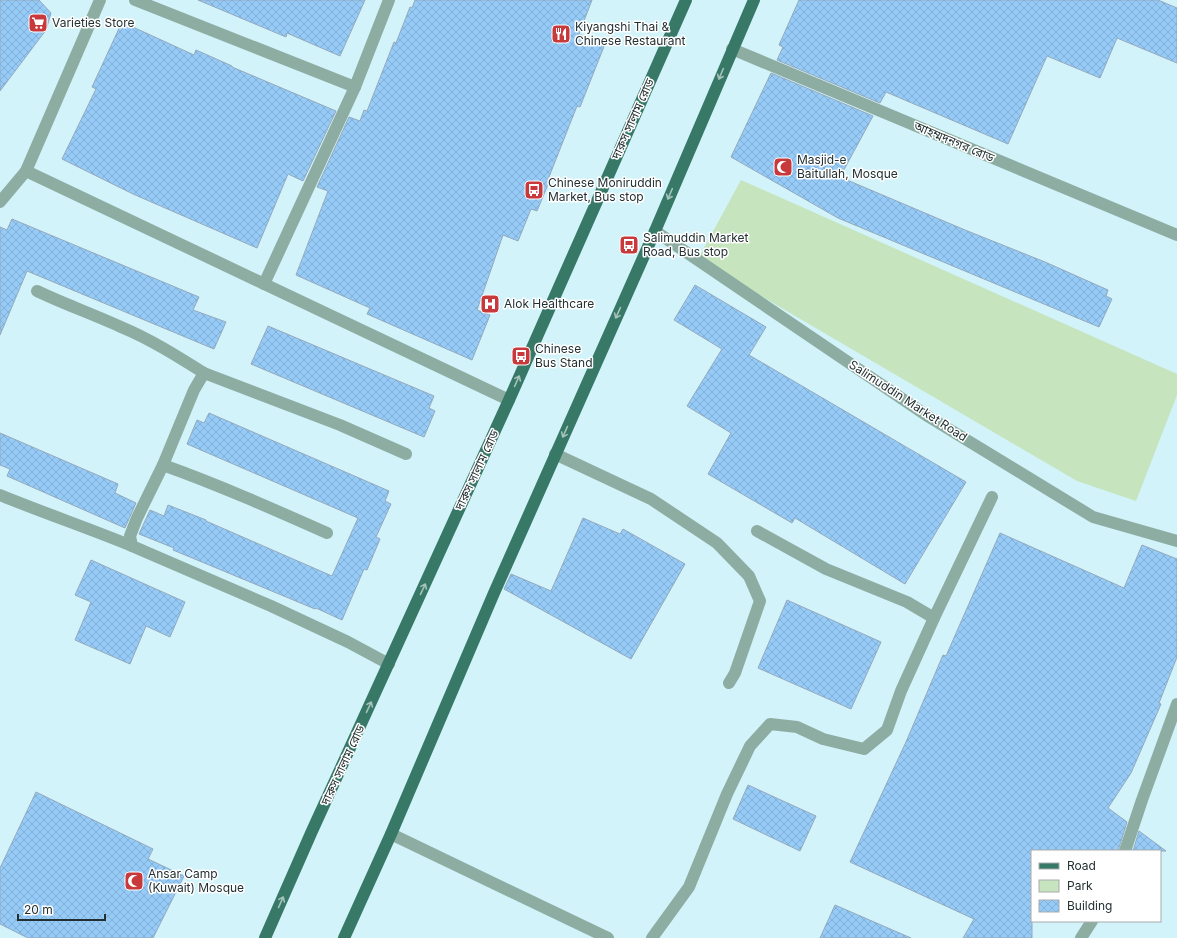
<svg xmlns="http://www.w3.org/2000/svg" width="1177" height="938" font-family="Inter,'Noto Sans Bengali',sans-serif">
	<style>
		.green { fill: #c6e4be }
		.building { fill: url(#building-cross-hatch); stroke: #94a9bc }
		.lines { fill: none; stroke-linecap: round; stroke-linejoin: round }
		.minor { stroke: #8dada3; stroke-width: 12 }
		.major { stroke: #377867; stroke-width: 12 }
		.oneway { stroke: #a5c2bb }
		.labels { text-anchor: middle; stroke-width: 3; stroke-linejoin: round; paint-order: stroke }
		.poi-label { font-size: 12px; fill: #233032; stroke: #fff; text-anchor: start }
		.street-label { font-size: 12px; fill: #233032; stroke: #fff }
	</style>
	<defs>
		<pattern id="building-cross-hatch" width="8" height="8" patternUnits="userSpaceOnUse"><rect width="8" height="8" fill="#96cbf8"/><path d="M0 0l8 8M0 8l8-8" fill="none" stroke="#81afd5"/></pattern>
	</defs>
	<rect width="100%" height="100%" fill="#d2f3f9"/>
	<!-- green -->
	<path class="green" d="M741 180 1177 374V395L1136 501 1077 481 698 259Z"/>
	<!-- building -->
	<g class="building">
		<path d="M0 0H39L51 13 46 30 0 91Z"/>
		<path d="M198 0H365L340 56 287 33 286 37Z"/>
		<path d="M415 0H592L579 34 605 44 580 107 577 106 547 182H549L537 211 531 209 518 241 503 235 477 310 490 315 472 360 367 314 370 308 296 275 328 191 317 187 349 117 360 121 364 110 367 111 394 42 396 43 410 7 412 8Z"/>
		<path d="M799 0H1158L1177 8V63L1117 38 1100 78 1047 56 1008 144 886 92 880 103 777 60 783 47 779 45Z"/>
		<path d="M122 22 194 55 196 50 232 66V67L336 111 303 181 288 174 257 248 133 194 62 159 96 89 92 87Z"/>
		<path d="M771 73 873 116 840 177 965 230 1045 262 1108 290 1106 296 1112 299 1099 327 838 218 731 157Z"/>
		<path d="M12 219 199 297 193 310 226 322 214 349 27 271 0 335V227L7 230Z"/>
		<path d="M695 285 766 327 749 355 966 482 905 584 795 518 792 523 708 474 731 433 687 406 722 349 674 320Z"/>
		<path d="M268 326 434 396 429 408 435 411 424 437 251 364Z"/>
		<path d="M209 413 389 491 385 501 391 504 376 537 380 539 367 570 364 569 342 620 316 608 315 609 173 550 174 548 139 534 150 510 164 516 168 505 206 520V521L332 576 358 518 187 444 197 420 204 423Z"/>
		<path d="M0 433 118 484 115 493 136 503 125 528 7 476 10 469 0 465Z"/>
		<path d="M583 518 620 534 623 529 685 564 631 659 504 589 511 574 551 591Z"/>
		<path d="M1000 533 1124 588 1142 545 1177 559V657L1159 703 1161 704 1131 773 1108 808 1127 822 1118 851H1032V938H963L974 919 850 862 906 742 943 655 946 656Z"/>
		<path d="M91 560 185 602 170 637 146 626 130 664 75 640 91 602 75 595Z"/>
		<path d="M787 600 881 642 851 709 758 668Z"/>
		<path d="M748 785 816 816 800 851 733 819Z"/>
		<path d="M36 792 153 849 148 859 184 876 153 938H28L0 924V868Z"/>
		<path d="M1139 831 1166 851H1133Z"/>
		<path d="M835 905 911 938H820Z"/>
	</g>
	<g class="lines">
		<!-- minor -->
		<g class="minor">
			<path d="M135 0 355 87"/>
			<path d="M732 49 1177 235"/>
			<path d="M26 171 509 400"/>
			<path d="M0 202 26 171 100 0"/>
			<path d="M655 231 929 417 1093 517 1177 541"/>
			<path d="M264 284 355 87 389 0"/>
			<path d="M37 291C64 304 93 314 121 327 150 339 177 356 204 373"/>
			<path d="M555 454 651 499 717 543 749 576 760 601 735 673 729 683"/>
			<path d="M163 465C219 485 273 509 327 533"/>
			<path d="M0 495C44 513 88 528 132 546"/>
			<path d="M934 618 992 497"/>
			<path d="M389 664 348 642 271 606 132 546 130 536 137 518 163 465 194 390 204 373 340 425 406 454"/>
			<path d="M391 834 608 938"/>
			<path d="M1125 851 1142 800 1177 704"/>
			<path d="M652 938 689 887 727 794 750 746 770 724 797 727 823 739 864 749 887 730 901 691 934 618 907 602 826 569 757 531"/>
			<path d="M1081 938 1092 921"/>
		</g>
		<!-- major -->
		<g class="major">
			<path d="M265 938 312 831 509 400 686 0"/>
			<path d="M344 938 391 834 494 593 655 231 754 0"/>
		</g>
	</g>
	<!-- one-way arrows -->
	<defs><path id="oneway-shaft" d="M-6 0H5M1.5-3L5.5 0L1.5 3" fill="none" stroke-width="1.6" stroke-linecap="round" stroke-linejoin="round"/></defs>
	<g class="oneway">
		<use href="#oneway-shaft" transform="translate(721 74) rotate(113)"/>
		<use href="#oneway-shaft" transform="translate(670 194) rotate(113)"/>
		<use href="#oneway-shaft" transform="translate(618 313) rotate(114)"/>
		<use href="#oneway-shaft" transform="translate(517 381) rotate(-66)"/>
		<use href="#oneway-shaft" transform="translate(565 432) rotate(114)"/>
		<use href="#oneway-shaft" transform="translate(423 589) rotate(-65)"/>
		<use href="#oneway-shaft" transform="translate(369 707) rotate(-65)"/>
		<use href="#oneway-shaft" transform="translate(281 902) rotate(-66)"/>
	</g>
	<!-- icons -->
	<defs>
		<g id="supermarket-square" transform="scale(1)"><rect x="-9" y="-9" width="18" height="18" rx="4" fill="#c8393c" stroke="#fff"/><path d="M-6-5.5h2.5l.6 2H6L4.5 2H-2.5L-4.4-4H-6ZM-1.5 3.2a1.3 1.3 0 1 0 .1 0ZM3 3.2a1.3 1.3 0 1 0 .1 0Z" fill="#fff"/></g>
		<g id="restaurant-square" transform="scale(1)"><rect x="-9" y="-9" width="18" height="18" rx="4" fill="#c8393c" stroke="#fff"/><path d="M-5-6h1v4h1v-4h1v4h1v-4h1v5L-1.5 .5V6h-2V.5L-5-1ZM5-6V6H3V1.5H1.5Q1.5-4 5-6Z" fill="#fff"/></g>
		<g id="mosque-square" transform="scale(1)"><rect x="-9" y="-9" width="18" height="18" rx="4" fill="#c8393c" stroke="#fff"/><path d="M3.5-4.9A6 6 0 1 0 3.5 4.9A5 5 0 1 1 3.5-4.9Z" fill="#fff"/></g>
		<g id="bus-square" transform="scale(1)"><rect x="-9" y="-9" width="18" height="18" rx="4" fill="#c8393c" stroke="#fff"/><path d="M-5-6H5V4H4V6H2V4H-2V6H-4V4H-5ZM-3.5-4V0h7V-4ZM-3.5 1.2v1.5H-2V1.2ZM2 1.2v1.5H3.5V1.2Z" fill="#fff"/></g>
		<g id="hospital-square" transform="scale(1)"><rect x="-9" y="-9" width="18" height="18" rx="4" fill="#c8393c" stroke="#fff"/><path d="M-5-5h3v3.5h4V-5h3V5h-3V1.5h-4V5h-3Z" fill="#fff"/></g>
	</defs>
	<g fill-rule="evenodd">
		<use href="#supermarket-square" x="38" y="23"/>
		<use href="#restaurant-square" x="561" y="34"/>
		<use href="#mosque-square" x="783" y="167"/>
		<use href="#bus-square" x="534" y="190"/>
		<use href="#bus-square" x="629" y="245"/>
		<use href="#hospital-square" x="490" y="304"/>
		<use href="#bus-square" x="521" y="356"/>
		<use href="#mosque-square" x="134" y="881"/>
	</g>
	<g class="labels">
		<!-- poi labels -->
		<g class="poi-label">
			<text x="52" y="27">Varieties Store</text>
			<text x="575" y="31">Kiyangshi Thai &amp;<tspan x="575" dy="14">Chinese Restaurant</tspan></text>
			<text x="797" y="164">Masjid-e<tspan x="797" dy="14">Baitullah, Mosque</tspan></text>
			<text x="548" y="187">Chinese Moniruddin<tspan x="548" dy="14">Market, Bus stop</tspan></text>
			<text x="643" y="242">Salimuddin Market<tspan x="643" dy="14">Road, Bus stop</tspan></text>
			<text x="504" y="308">Alok Healthcare</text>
			<text x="535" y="353">Chinese<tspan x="535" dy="14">Bus Stand</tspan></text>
			<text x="148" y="878">Ansar Camp<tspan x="148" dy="14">(Kuwait) Mosque</tspan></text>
		</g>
		<!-- street labels -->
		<g class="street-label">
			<text transform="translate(633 119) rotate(-66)" y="4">দারুস সালাম রোড</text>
			<text transform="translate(954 142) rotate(23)" y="4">আহম্মদনগর রোড</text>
			<text transform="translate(908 401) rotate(33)" y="4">Salimuddin Market Road</text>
			<text transform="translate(477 470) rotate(-65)" y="4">দারুস সালাম রোড</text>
			<text transform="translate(343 765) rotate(-65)" y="4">দারুস সালাম রোড</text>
		</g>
	</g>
	<!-- legend -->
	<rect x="1031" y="850" width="130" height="72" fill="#ffffff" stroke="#a7acad"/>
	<rect x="1039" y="863" width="20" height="6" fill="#377867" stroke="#a7acad"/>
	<text x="1067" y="870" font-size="12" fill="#233032">Road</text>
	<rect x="1039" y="880" width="20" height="12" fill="#c6e4be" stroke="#a7acad"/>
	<text x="1067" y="890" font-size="12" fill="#233032">Park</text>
	<rect x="1039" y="900" width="20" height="12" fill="url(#building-cross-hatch)" stroke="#a7acad"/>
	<text x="1067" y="910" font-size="12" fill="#233032">Building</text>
	<!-- scale -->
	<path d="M18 914v6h87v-6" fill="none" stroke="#233032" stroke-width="2"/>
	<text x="24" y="914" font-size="12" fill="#233032" stroke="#ffffff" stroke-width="3" paint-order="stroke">20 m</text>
</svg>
